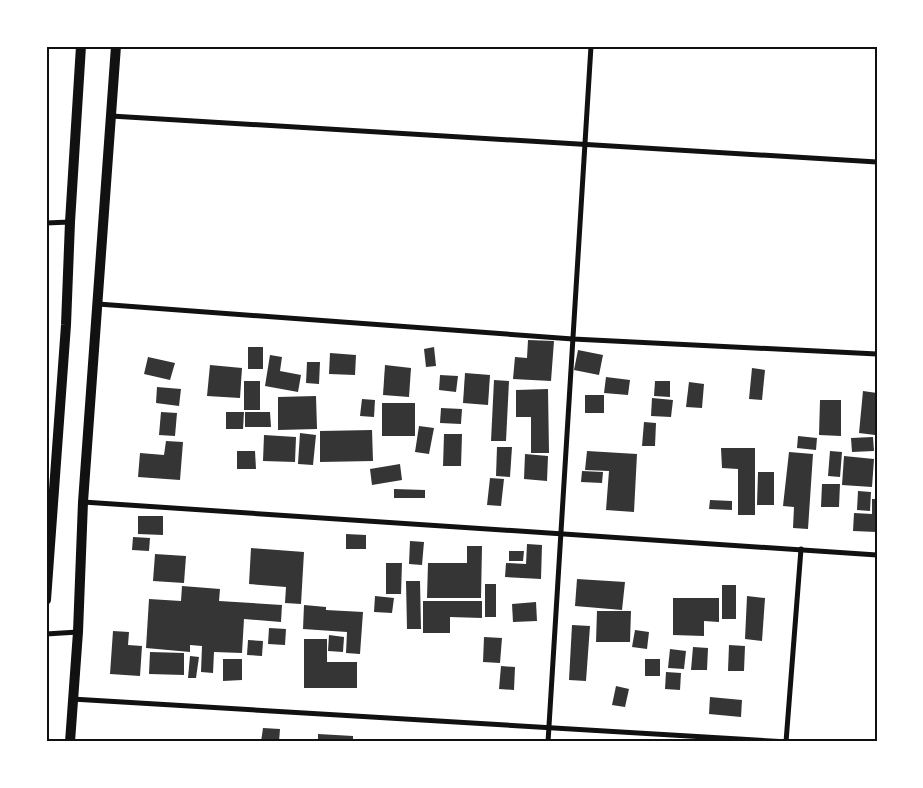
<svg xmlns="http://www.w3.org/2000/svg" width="923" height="788" font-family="'Source Sans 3',sans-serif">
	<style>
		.building { fill: #353535 }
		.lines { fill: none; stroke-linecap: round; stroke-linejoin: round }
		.minor { stroke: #111; stroke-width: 5 }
		.secondary { stroke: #111; stroke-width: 10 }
		.neatline { fill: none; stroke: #111; stroke-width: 2 }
	</style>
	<rect width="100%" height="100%" fill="#fff"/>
	<!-- building -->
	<g class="building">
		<path d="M528 340 554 341 551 381 513 379 515 357 527 358Z"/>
		<rect x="248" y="347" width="15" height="22"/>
		<path d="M434 347 436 366 426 367 424 349Z"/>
		<path d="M578 350 603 355 599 375 574 370Z"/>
		<path d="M330 353 356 355 355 375 329 374Z"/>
		<path d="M270 355 282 357 280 371 301 375 298 392 265 386Z"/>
		<path d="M148 357 175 363 170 380 144 374Z"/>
		<path d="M307 362H320L319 384 306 383Z"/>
		<path d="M210 365 242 368 240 398 207 396Z"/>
		<path d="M385 365 411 368 409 397 383 395Z"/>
		<path d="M752 368 765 370 762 400 749 399Z"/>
		<path d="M465 373 490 375 488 405 463 403Z"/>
		<path d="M440 375 458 376 456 392 439 390Z"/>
		<path d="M606 377 630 380 628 395 604 393Z"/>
		<path d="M494 380 509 381 506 441H491Z"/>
		<rect x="244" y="381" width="16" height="29"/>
		<path d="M655 381H670V397L654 396Z"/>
		<path d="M689 382 704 384 702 408 686 407Z"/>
		<path d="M157 387 181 389 179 406 156 403Z"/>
		<path d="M548 389 549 453H531V417H516V390Z"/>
		<path d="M863 391 877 393 875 435 859 433Z"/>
		<rect x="585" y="395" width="19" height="18"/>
		<path d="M316 396 317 429 278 430V397Z"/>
		<path d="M652 398 673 400 671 417 651 416Z"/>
		<path d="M362 399 375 400 374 417 360 416Z"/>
		<path d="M820 400H841V436L819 435Z"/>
		<rect x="382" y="403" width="33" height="33"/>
		<path d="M441 408 462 409 461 424 440 423Z"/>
		<path d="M161 412 177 413 175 436 159 435Z"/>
		<path d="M226 412H244L243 429H226Z"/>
		<path d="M245 412H270L271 427H245Z"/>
		<path d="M644 422 656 423 655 446H642Z"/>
		<path d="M419 426 434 428 429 454 415 452Z"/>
		<path d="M372 430 373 461 320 462V431Z"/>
		<path d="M300 433 316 435 313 465 298 464Z"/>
		<path d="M444 434H462L461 466H443Z"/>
		<path d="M264 435 296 437 295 462 263 461Z"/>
		<path d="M798 436 817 438 816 450 797 448Z"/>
		<path d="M873 437 874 451 852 452 851 438Z"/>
		<path d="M166 441 183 442 180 480 138 477 140 453 164 455Z"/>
		<path d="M497 447H512L510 477 496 476Z"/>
		<path d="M721 448H755V515H738V469L722 468Z"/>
		<path d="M237 451H255L256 469H237Z"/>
		<path d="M587 451 637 454 634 512 606 510 609 471 585 470Z"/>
		<path d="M830 451 842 452 840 477 828 476Z"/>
		<path d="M789 452 813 454 808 529 793 528 794 507 783 506Z"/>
		<path d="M525 454 548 456 547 481 524 479Z"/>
		<path d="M844 456 874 459 872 487 842 485Z"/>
		<path d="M400 464 402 480 372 485 370 469Z"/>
		<path d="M582 471 603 472 602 483 581 482Z"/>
		<path d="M758 472H774V505H757Z"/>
		<path d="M490 478 504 479 501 506 487 505Z"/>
		<path d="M822 484H840L839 507H821Z"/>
		<path d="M394 489 425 490V498H394Z"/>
		<path d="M858 491 871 492 870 511 857 510Z"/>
		<path d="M872 499H877V532L853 531 854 513 872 514Z"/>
		<path d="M710 500 732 501V510L709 509Z"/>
		<path d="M138 516H163V535L138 534Z"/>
		<path d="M346 534 366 535V549H346Z"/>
		<path d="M133 537 150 538 149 551 132 550Z"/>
		<path d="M410 541 424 542 422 565 409 564Z"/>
		<path d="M527 544 542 545 541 579 505 577 506 563 526 564Z"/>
		<path d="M467 546H482L481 598H427L428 563H467Z"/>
		<path d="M251 548 304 552 301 604 285 603 286 587 249 584Z"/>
		<path d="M509 551H524L523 561H509Z"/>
		<path d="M155 554 186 556 184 583 153 581Z"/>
		<path d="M386 563H402L401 594H386Z"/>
		<path d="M577 579 625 582 622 610 575 606Z"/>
		<path d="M406 581H420L421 629H407Z"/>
		<rect x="485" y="584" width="11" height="33"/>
		<rect x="722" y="585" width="14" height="34"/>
		<path d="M182 586 220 589 219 601 282 605 281 622 244 619 242 653 214 652 213 673 201 672 202 646 190 645V652L146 648 149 599 181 601Z"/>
		<path d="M375 596 394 598 392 613 374 612Z"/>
		<path d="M747 596 765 598 762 641 745 639Z"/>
		<path d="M673 598H719V622L704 621V636L673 635Z"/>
		<path d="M423 601H482V618L450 617V633H423Z"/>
		<path d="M536 602 537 621 513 622 512 604Z"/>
		<path d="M304 605 326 607V610L363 612 360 654 346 653 347 632 303 629Z"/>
		<path d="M597 611H631L630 642H596Z"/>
		<path d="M572 625 590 626 586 681 569 680Z"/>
		<path d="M269 628 286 629 285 645 268 644Z"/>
		<path d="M635 630 649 632 647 649 632 647Z"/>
		<path d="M113 631 129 632 128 645 142 646 140 676 110 674Z"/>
		<path d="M329 635 344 637 343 652 328 651Z"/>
		<path d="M484 637 502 638 500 663 483 662Z"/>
		<path d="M304 639H327V662H357V688H304Z"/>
		<path d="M248 640 263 641 262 656 247 655Z"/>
		<path d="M729 645 745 646 744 671H728Z"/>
		<path d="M693 647 708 648 707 670H691Z"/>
		<path d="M670 649 686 651 684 669 668 668Z"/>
		<path d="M150 652 184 653V675L149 674Z"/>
		<path d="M190 656 199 657 196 678H188Z"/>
		<path d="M223 659H242V680L223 681Z"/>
		<rect x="645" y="659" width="15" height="17"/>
		<path d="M501 666 515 667 514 690 499 689Z"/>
		<path d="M666 672 681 673 680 690 665 689Z"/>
		<path d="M616 686 629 689 625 707 612 705Z"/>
		<path d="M710 697 742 700 741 717 709 714Z"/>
		<path d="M263 728 280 729 279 742H261Z"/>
		<path d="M318 734 353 736V742H318Z"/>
	</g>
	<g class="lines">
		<!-- minor -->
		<g class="minor">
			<path d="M111 116 877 162"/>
			<path d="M46 223 70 222"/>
			<path d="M98 304 573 339 877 354"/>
			<path d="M83 502 877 555"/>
			<path d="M46 634 78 632"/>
			<path d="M72 699 788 742"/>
			<path d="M548 742 591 46"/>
			<path d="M786 742 801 549"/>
		</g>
		<!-- secondary -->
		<g class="secondary">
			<path d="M46 600 66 325 70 222 81 46"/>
			<path d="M70 742 78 632 83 502 116 46"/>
		</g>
	</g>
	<!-- border -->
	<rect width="923" height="788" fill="none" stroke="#ffffff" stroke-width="95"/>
	<rect x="48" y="48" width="828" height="692" class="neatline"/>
</svg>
